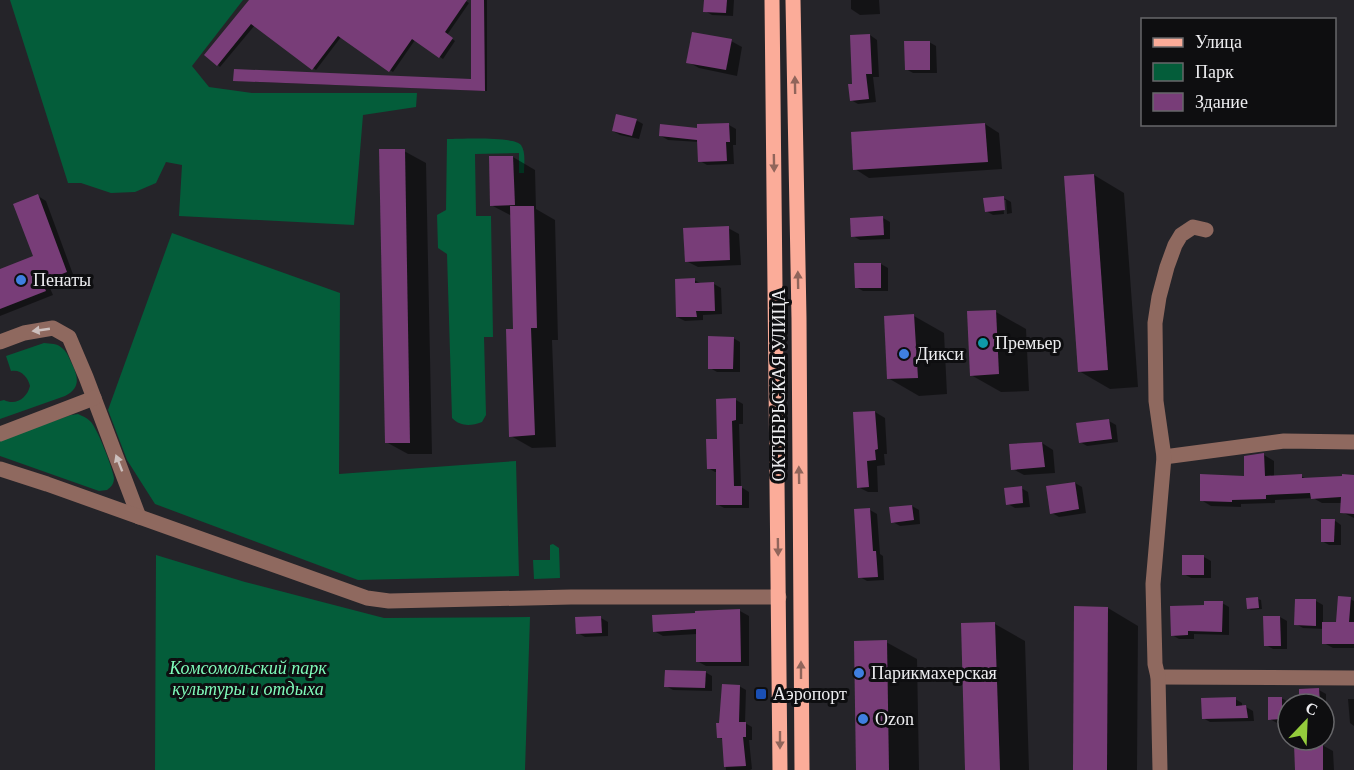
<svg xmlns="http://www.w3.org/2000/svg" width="1354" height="770" font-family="'Times New Roman',serif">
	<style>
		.green { fill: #045d3a }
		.shadow { fill: #0007 }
		.building { fill: #783d78 }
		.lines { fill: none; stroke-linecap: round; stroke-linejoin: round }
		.minor { stroke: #8f695f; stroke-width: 15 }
		.major { stroke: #fbac99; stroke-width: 15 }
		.oneway { fill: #90655b }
		.oneway2 { fill: #ccbfbd }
		.shop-dot { fill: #3f7fe0; stroke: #0e0e10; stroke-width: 2 }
		.culture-dot { fill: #0f9aa8; stroke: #0e0e10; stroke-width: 2 }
		.transit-dot { fill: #1a4fb4; stroke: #0e0e10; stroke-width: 2 }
		.labels { text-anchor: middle; stroke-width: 6; stroke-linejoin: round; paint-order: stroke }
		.poi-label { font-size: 18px; fill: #ededf0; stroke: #0e0e10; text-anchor: start }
		.street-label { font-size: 18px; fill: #ededf0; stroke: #0e0e10 }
		.park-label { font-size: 18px; font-style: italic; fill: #7ffbba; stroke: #0e0e10 }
	</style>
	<rect width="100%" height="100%" fill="#252429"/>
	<!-- green -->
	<g class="green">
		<path d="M10 0H243L192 66 209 87 252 93H417L416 107 363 115 354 225 179 216 182 165 166 162 156 183 135 192 111 193 81 183H68Z"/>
		<path d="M447 139C460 139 514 136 521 145 526 152 524 164 524 173H519V153L475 154 476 216H491L493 337H484L486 415 482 422C471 426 461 427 452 418L447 254 438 248 437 215 446 210Z"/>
		<path d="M172 233 340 293 339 474 516 461 519 576 358 580 155 504 127 460 108 410Z"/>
		<path d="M44 343C51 344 57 343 62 348 66 351 68 355 70 360 77 374 83 387 65 396L0 419V401L4 400C16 406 27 398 30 386 28 377 21 369 11 371L6 356Z"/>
		<path d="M78 414C82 416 86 417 90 421 97 427 113 469 114 478 114 484 111 487 107 490L99 491 0 456V440L71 415Z"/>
		<path d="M553 544 559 548 560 578 534 579 533 560H550V545Z"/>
		<path d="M156 555 245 582 384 618 530 617 525 770H155Z"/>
	</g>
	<!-- shadow -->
	<g class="shadow">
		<path d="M251 0H464L469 3 447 35 455 41 443 59 415 40 393 72 341 37 316 70 255 25 220 67 218 65Z"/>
		<path d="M472 0H487V91L238 81 235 80 472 81Z"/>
		<path d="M705 0H734L733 16 712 15 705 11Z"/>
		<path d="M851 0H879L880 14 860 15 851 9Z"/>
		<path d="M870 35 877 40 879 77H873L876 102 858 104 851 100 854 85Z"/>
		<path d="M731 41 742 47 737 76 699 68 688 62Z"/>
		<path d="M929 42 936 46 937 73H913L906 69Z"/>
		<path d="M636 120 643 124 639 139 620 135 613 131Z"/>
		<path d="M985 124 999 133 1002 169 869 178 855 169Z"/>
		<path d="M729 125 736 129V145H733L734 164 707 165 700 161 699 142 668 140 661 136Z"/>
		<path d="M404 151 426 163 432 454H408L386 442Z"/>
		<path d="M513 157 535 170 536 209 555 220 558 340H552L556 447 532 448 511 436 515 330 512 216 491 205Z"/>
		<path d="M1094 175 1124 193 1138 387 1110 389 1079 371Z"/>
		<path d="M38 196 46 201 74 277 49 286 53 295 0 316V270L35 257Z"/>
		<path d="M1004 198 1011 202 1012 213 1007 214 1006 200H1003L1004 214 993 215 986 211Z"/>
		<path d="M883 218 890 222V239L860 240 853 236Z"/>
		<path d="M728 228 739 234 741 265 698 267 686 261Z"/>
		<path d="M881 264 888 268V291H863L856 287Z"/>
		<path d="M694 280 702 284H714L721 288 722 314 703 315V320L685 321 677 317Z"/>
		<path d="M996 312 1026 329 1029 391 1001 392 971 375Z"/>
		<path d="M914 316 944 333 947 394 919 396 888 378Z"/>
		<path d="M733 338 740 342V372H717L710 368Z"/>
		<path d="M736 400 743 404V424H739L741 487 749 492V508H724L717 504 718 472H715L708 468 718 440Z"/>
		<path d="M875 412 885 418 887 454H884L885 465 877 466 878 492H868L858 487Z"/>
		<path d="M1109 421 1116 425 1118 442 1087 446 1080 442Z"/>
		<path d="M1042 443 1053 450 1055 473 1024 475 1013 469Z"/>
		<path d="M1264 455 1274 461V477L1301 476 1307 479 1354 476V518L1342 512V503H1322L1313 498 1275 500V503L1241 504V507L1211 506 1201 500 1246 477Z"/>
		<path d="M1075 483 1082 487 1086 513 1059 517 1052 513Z"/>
		<path d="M1021 488 1028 492 1030 507 1015 508 1008 504Z"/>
		<path d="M912 506 919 510 920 524 900 526 893 522Z"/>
		<path d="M870 510 877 514 880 554 883 556 884 580 867 581 860 577Z"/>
		<path d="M1334 520 1341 525V545H1329L1322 541Z"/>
		<path d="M1204 557 1211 561V578H1191L1184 574Z"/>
		<path d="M1258 599 1261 600 1262 609 1251 610 1248 608Z"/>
		<path d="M1350 599 1354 601V648H1333L1324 643V629L1303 628 1296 624 1316 601 1323 605V624H1337Z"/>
		<path d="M1222 603 1229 607V635L1194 634V639H1179L1172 635 1206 606Z"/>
		<path d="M1108 608 1138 626 1137 770H1075Z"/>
		<path d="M740 611 749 616V666H706L697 661V634L663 636 654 631 696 614V612Z"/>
		<path d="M1280 617 1287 621V649H1273L1266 645Z"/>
		<path d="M601 618 608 622V636L585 637 578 633Z"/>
		<path d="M995 624 1025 641 1029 770H967Z"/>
		<path d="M886 642 917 659 919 770H858Z"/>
		<path d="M705 672 712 676V691L673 690 666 686Z"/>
		<path d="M739 686 746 690 745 723 752 727V740H749L752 769 750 770H726L724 740 718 737 720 724Z"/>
		<path d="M1319 690 1326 694V707H1324V704L1300 703Z"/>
		<path d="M1281 698 1289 702 1288 723H1277L1270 719Z"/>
		<path d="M1235 699 1242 703V707H1246L1253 711 1254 721 1210 722 1203 718Z"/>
		<path d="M1348 699H1354V726L1350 723Z"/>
		<path d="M1322 745 1333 751 1334 770H1296Z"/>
	</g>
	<!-- building -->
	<g class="building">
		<path d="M249 0H467L445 32 453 38 439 58 412 39 389 72 338 36 312 70 251 24 217 66 204 55Z"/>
		<path d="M471 0H484L485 91 233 81 234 69 471 79Z"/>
		<path d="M704 0H727L726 13 703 12Z"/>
		<path d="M692 32 732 39 726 70 686 63Z"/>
		<path d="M870 34 872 74H866L869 99 850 101 848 84H852L850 35Z"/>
		<path d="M904 41H930V70H905Z"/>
		<path d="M616 114 637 119 632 136 612 131Z"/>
		<path d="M729 123 730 142H726L727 161 698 162 697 140 659 136 660 124 697 128V124Z"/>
		<path d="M985 123 988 162 853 170 851 132Z"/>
		<path d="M379 149H405L410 443H385Z"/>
		<path d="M489 156H513L515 205 490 206Z"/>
		<path d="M1094 174 1108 370 1078 372 1064 176Z"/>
		<path d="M38 194 67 272 42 282 46 291 0 309V269L33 256 13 204Z"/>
		<path d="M1004 196 1005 210 985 212 983 198Z"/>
		<path d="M510 206H534L537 328H531L535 435 509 437 506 329H513Z"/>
		<path d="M883 216 884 235 851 237 850 218Z"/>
		<path d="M729 226 730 260 685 262 683 228Z"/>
		<path d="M854 263H881V288H855Z"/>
		<path d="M695 278V283L714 282 715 311H696L697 317H676L675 279Z"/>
		<path d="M996 310 999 374 970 376 967 311Z"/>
		<path d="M914 314 918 378 887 379 884 316Z"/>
		<path d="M708 336 734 337 733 369H708Z"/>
		<path d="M736 398V420L732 421 734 486H742V505H716V469H707L706 439H717L716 399Z"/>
		<path d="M875 411 878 449 875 450 876 460 867 461 869 487 857 488 853 412Z"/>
		<path d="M1109 419 1112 439 1079 443 1076 423Z"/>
		<path d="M1042 442 1045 467 1011 470 1009 444Z"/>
		<path d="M1264 453 1265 476 1302 474V478L1342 476V474L1354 475V514L1340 513 1341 497 1311 499 1310 493 1266 495V499L1232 500V502L1200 501V474L1244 476V456Z"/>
		<path d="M1075 482 1079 509 1050 514 1046 486Z"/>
		<path d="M1022 486 1023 503 1006 505 1004 488Z"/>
		<path d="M912 505 914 520 891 523 889 507Z"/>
		<path d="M870 508 873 551H876L878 577 858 578 854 509Z"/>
		<path d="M1321 519H1335L1334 542H1321Z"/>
		<rect x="1182" y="555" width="22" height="20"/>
		<path d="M1338 596 1351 597 1349 622H1354V644H1322V622H1336Z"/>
		<path d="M1258 597 1259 608 1247 609 1246 598Z"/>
		<path d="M1295 599H1316V626L1294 625Z"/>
		<path d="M1204 601H1223L1222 632 1188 631V635L1171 636 1170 606 1204 605Z"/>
		<path d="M1074 606 1108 607 1107 770H1073Z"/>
		<path d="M740 609 741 662H696V629L653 632 652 615 695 613V611Z"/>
		<path d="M601 616 602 633 576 634 575 617Z"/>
		<path d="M1263 616H1280L1281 646H1264Z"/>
		<path d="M995 622 1000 770H965L961 623Z"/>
		<path d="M887 640 889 770H856L854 641Z"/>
		<path d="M665 670 706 671 705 688 664 687Z"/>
		<path d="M722 684 740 685 739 722H746V737H743L746 766 724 767 722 738H717L716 723H719Z"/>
		<path d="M1319 688 1320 703 1299 704V689Z"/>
		<path d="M1236 697V706L1246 705 1248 718 1202 719 1201 698Z"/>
		<path d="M1268 697H1282V719L1268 720Z"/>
		<path d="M1294 744H1323V770H1295Z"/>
	</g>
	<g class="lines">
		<!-- minor -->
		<g class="minor">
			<path d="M0 342 24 333 53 328 69 337 86 377 139 517"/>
			<path d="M0 434 94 398"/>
			<path d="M1164 457 1284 441 1354 442"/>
			<path d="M0 469 47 484 367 598 389 601 571 597H779"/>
			<path d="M1158 677 1354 678"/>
			<path d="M1160 770 1158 677 1155 664 1153 584 1164 457 1156 401 1155 323 1159 297 1167 267 1175 245 1181 235 1193 227 1206 230"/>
		</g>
		<!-- major -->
		<g class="major">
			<path d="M772 0 780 770"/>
			<path d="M793 0 799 318 802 770"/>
		</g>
	</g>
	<!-- one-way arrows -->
	<defs><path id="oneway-solid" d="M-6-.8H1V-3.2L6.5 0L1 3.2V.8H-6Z" transform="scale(1.5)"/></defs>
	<g class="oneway">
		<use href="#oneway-solid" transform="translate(795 85) rotate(-91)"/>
		<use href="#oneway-solid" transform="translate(774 163) rotate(89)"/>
		<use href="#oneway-solid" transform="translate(798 280) rotate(-91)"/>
		<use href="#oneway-solid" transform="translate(799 475) rotate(-91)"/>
		<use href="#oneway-solid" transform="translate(778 547) rotate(89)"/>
		<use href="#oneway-solid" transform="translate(801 670) rotate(-90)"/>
		<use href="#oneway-solid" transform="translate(780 740) rotate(90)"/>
	</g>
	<g class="oneway2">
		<use href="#oneway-solid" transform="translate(41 330) rotate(172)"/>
		<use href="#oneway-solid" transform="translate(119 463) rotate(-111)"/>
	</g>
	<!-- markers -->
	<g class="shop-dot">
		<circle cx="21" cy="280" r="6"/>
		<circle cx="904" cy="354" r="6"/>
		<circle cx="859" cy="673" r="6"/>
		<circle cx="863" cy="719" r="6"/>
	</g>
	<circle class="culture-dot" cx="983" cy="343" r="6"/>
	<rect class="transit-dot" x="755" y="688" width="12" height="12" rx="3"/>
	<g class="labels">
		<!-- poi labels -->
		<g class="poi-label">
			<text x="33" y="286">Пенаты</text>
			<text x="995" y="349">Премьер</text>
			<text x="916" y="360">Дикси</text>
			<text x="871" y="679">Парикмахерская</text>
			<text x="773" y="700">Аэропорт</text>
			<text x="875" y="725">Ozon</text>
		</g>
		<!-- street labels -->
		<g class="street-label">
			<text transform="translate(779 385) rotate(-90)" y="6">ОКТЯБРЬСКАЯ УЛИЦА</text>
		</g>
		<!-- park labels -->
		<g class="park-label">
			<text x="248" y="674">Комсомольский парк<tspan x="248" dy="21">культуры и отдыха</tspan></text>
		</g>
	</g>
	<!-- legend -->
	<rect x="1141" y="18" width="195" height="108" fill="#0e0e10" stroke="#67676a" stroke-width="1.5"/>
	<rect x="1153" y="38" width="30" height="9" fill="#fbac99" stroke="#67676a" stroke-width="1.5"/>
	<text x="1195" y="48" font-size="18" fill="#ededf0">Улица</text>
	<rect x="1153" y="63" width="30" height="18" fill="#045d3a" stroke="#67676a" stroke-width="1.5"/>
	<text x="1195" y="78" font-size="18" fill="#ededf0">Парк</text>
	<rect x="1153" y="93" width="30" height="18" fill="#783d78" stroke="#67676a" stroke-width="1.5"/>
	<text x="1195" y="108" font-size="18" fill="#ededf0">Здание</text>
	<!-- north arrow -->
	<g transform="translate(1306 722) rotate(23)"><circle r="28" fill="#0e0e10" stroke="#67676a" stroke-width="1.5"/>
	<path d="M0-4.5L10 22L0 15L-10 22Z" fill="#94cc3c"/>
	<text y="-9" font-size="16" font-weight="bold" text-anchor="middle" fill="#ededf0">С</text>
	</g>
</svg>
